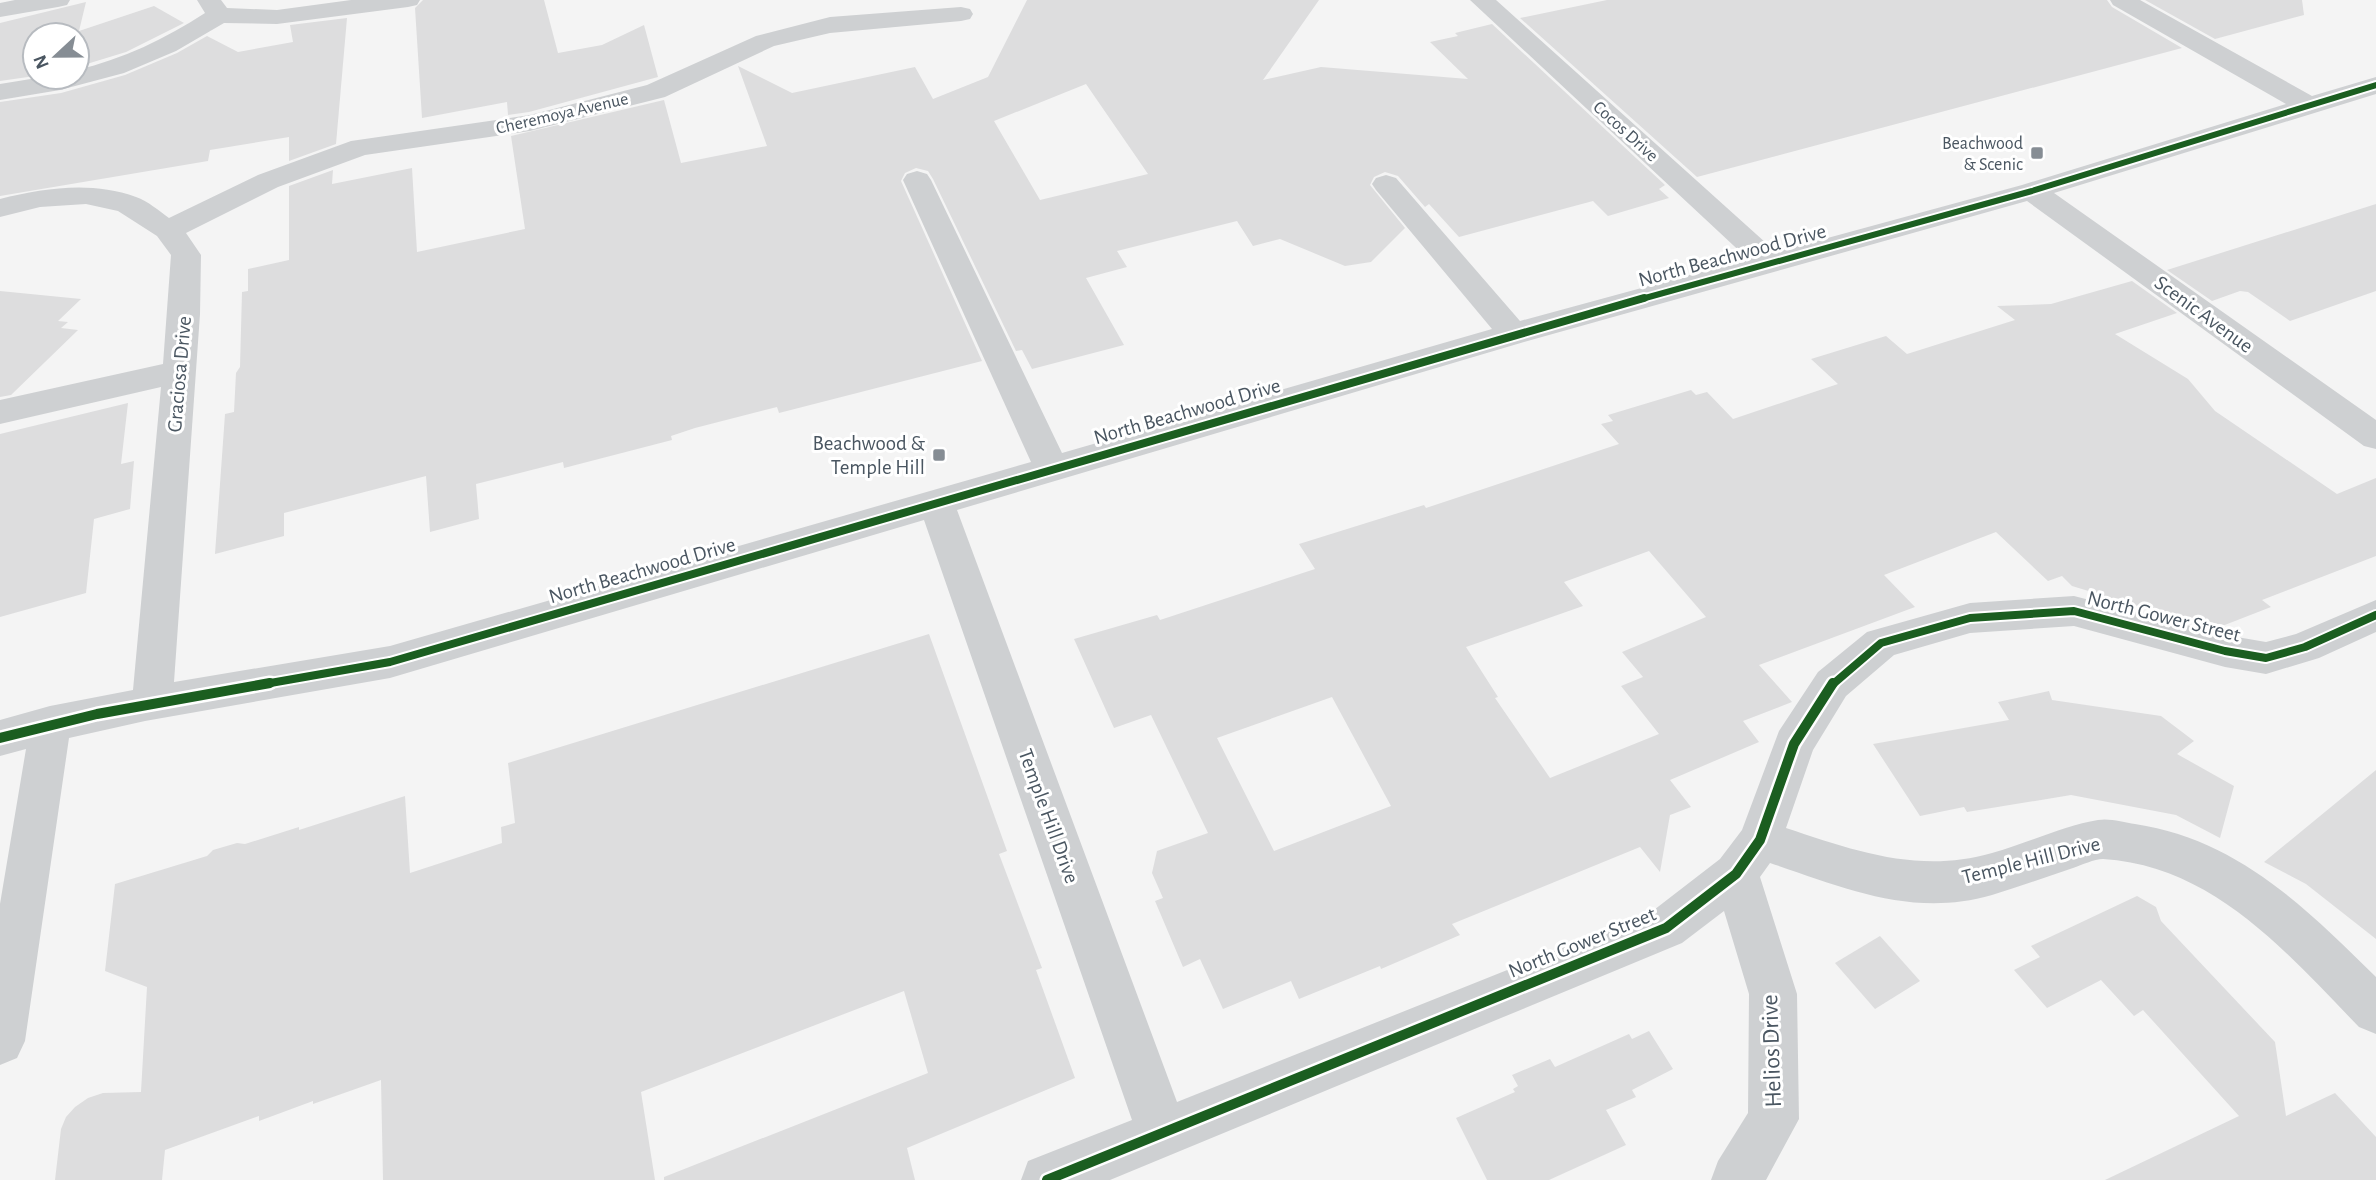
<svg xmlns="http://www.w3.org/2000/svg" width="2376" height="1180" font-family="'Alegreya Sans',sans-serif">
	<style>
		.building { fill: #ddddde; fill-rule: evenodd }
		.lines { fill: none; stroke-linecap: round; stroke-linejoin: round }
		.minor { fill: #ced0d2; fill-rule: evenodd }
		.cycleway-far2-casing { stroke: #fff; stroke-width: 10 }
		.cycleway-far1-casing { stroke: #fff; stroke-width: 12 }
		.cycleway-casing { stroke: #fff; stroke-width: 15 }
		.cycleway-far2 { stroke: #1b5e20; stroke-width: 6 }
		.cycleway-far1 { stroke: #1b5e20; stroke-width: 8 }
		.cycleway { stroke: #1b5e20; stroke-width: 10 }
		.poi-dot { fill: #868d94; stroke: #fff; stroke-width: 2.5 }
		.labels { text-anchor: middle; stroke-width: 6; stroke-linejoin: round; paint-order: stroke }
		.far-street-label { font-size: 18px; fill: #4a5661; stroke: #fff }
		.far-poi-label { font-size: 18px; fill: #4a5661; stroke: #fff; text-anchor: end }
		.street-label { font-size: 21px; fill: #4a5661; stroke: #fff }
		.poi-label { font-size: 21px; fill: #4a5661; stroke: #fff; text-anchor: end }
		.near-street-label { font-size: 24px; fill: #4a5661; stroke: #fff }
	</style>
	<rect width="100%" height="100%" fill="#f4f4f4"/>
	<!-- building -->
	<g class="building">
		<path d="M423 0H544L558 53 602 45 644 25 658 77 529 112 508 115 507 102 422 118 415 8Z"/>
		<path d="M1027 0H1319L1263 80 1321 67 1468 79 1430 42 1458 36 1455 33 1492 24 1665 185 1659 189 1669 198 1608 216 1593 201 1459 237 1429 204 1425 207 1398 176 1385 172 1374 177 1370 185 1405 228 1371 262 1345 266 1280 239 1253 246 1237 221 1117 251 1127 267 1086 278 1124 345 1032 369 1022 350 1016 351 933 179 928 171 916 168 905 173 901 181 982 361 779 413 777 407 695 428 671 436 672 440 564 468 563 462 476 484 479 519 430 532 426 476 284 513V536L215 554 225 414 234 412 236 373 240 367 242 292 248 291V269L289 260V186L333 170 332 184 412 168 417 252 525 229 511 136 664 100 681 163 767 146 738 66 792 93 915 67 933 99 988 77ZM1086 84 1148 174 1040 200 994 121Z"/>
		<path d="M1607 0H2107L2112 7 2182 48 1697 177 1520 18Z"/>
		<path d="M2145 0H2302L2304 15 2215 39Z"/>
		<path d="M86 2 79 31 154 6 184 23 126 52 77 67V35H35V76L0 81V23Z"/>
		<path d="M347 18 336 144 289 161V137L210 150 208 161 0 196V102L61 93 125 75 177 53 207 36 238 52 293 42 290 25Z"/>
		<path d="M2376 204V291L2290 321 2248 292 2240 291 2212 301 2167 270Z"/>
		<path d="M2132 281 2177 313 2115 334 2188 379 2215 411 2337 494 2376 478V556L2262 600 2271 607 2217 628 2178 615V620L2164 616 2138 606 2072 586 2062 576 2048 581 1996 532 1884 575 1915 607 1759 665 1792 702 1743 721 1759 742 1670 780 1691 807 1670 815 1660 872 1640 847 1452 924 1460 935 1381 969 1380 966 1299 999 1291 981 1223 1009 1200 959 1183 967 1155 901 1163 898 1152 873 1157 851 1208 833 1151 715 1114 728 1074 639 1157 615 1160 620 1315 569 1299 544 1424 505 1426 508 1619 444 1601 424 1613 421 1608 415 1691 390 1696 395 1707 392 1733 419 1838 384 1811 359 1886 336 1907 354 2015 320 1997 306 2051 304ZM1649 551 1706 617 1622 652 1643 677 1621 686 1659 734 1550 778 1495 698 1498 697 1466 647 1583 606 1564 582ZM1332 697 1391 806 1274 851 1217 738Z"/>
		<path d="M0 291 81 299 58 321 68 322 61 328 78 330 11 395 0 397Z"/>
		<path d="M128 403 121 464 134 461 130 509 94 519 86 593 0 617V434Z"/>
		<path d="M929 634 1007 851 999 854 1042 968 1036 970 1075 1078 907 1148 915 1180H664V1177L928 1073 904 991 641 1092 655 1180H383L381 1080 313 1104V1101L259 1121V1116L165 1150 162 1180H55L61 1129 66 1117 75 1107 88 1098 103 1093 141 1092 147 987 105 971 115 884 207 856 213 850 237 843 245 844 299 827V830L405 796 410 873 502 843 501 827 515 823 508 763Z"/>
		<path d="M2049 691 2052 700 2161 716 2194 741 2177 754 2234 786 2220 838 2176 815 2071 795 1967 812 1964 807 1920 816 1873 744 2009 720 1998 702Z"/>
		<path d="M2376 770V939L2306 884 2264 862Z"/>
		<path d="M2137 896 2156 907 2161 921 2275 1042 2286 1116 2335 1093 2376 1137V1180H2105L2239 1116 2143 1010 2134 1016 2101 980 2047 1008 2014 970 2040 957 2031 946Z"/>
		<path d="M1880 936 1920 981 1875 1009 1835 963Z"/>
		<path d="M1649 1031 1673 1069 1632 1090 1636 1097 1606 1110 1626 1145 1549 1180H1487L1456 1118 1515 1092 1513 1089 1518 1086 1512 1075 1550 1059 1555 1067 1629 1034 1632 1039Z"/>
	</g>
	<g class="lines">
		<!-- minor -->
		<g class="minor">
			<path d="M15 0H70L67 5 58 7 0 17V3Z"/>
			<path d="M197 0H221L227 8 277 10 351 0H420L417 5 408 7 277 24 224 23 176 51 124 73 60 90 0 100V84L43 77H77V70C123 59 165 39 205 13Z"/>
			<path d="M1470 0H1496L1776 252 2022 185 2286 104 2113 5 2110 0H2140L2312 96 2376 77V94L2054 193 2376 420V449L2364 446 2027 201 1524 342 957 510 1177 1102 1650 913 1720 859 1742 830 1779 731 1818 672 1867 632 1970 603 2074 596 2225 635 2266 642 2296 634 2376 600V632L2319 658 2266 674 2225 667 2074 626 1970 633 1894 655 1846 696 1813 750 1786 828C1855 851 1919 874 1992 853 2026 844 2065 825 2098 820 2109 818 2124 822 2135 824 2237 839 2306 908 2376 977V1034L2359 1027C2287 953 2214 866 2103 859 2094 859 2082 865 2073 868 2046 877 2019 887 1992 895 1912 918 1845 888 1770 863L1760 877 1797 994 1799 1119 1766 1180H1711L1718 1161 1748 1113 1749 994 1724 911 1682 943 1110 1180H1021L1028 1161 1132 1120 924 520 390 678 145 721 69 738 25 1041 17 1058 0 1065V904L26 749 0 756V720L50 706 133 690 161 387 0 424V400L163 364 171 255 157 236 118 211 86 204 40 207 0 217V199C45 188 91 181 136 197 148 201 159 211 169 218L258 175 351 141 530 115 647 85 756 36 830 17 961 7 970 9 973 14 970 19 961 21 830 33 774 46 665 97 530 131 365 155 278 187 186 233 201 255 200 314 174 682 390 646 1031 462 903 180 907 174 917 171 927 174 931 180 1062 453 1492 329 1376 190 1372 184 1376 178 1386 175 1396 178 1520 321 1748 259Z"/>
		</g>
		<!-- cycleway-far2 casing -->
		<g class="cycleway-far2-casing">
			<path id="cycleway-far2" d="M1638 300 2032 191 2376 85"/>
		</g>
		<!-- cycleway-far1 casing -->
		<g class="cycleway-far1-casing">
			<g id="cycleway-far1">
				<path d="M259 685 390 662 1644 298"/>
				<path d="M1832 685 1881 643 1970 618 2074 611 2225 651 2266 658 2305 647 2376 615"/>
			</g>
		</g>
		<!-- cycleway casing -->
		<g class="cycleway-casing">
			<g id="cycleway">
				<path d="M0 738 97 714 270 683"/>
				<path d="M1047 1180 1666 928 1736 874 1760 840 1794 744 1833 683"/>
			</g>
		</g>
		<!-- cycleway-far2 -->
		<use href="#cycleway-far2" class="cycleway-far2"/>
		<!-- cycleway-far1 -->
		<use href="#cycleway-far1" class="cycleway-far1"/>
		<!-- cycleway -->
		<use href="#cycleway" class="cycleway"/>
	</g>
	<!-- markers -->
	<g class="poi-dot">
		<rect x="2030" y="146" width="14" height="14" rx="3.5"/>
		<rect x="932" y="448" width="14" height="14" rx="3.5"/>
	</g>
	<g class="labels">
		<!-- far-street labels -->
		<g class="far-street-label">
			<text transform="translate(562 113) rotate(-13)" y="6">Cheremoya Avenue</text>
			<text transform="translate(1626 131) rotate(42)" y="6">Cocos Drive</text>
		</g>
		<!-- far-poi labels -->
		<g class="far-poi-label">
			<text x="2023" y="149">Beachwood<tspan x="2023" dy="21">&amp; Scenic</tspan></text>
		</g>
		<!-- street labels -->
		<g class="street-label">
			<text transform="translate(1732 255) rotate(-15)" y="7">North Beachwood Drive</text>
			<text transform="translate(2204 314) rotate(36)" y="7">Scenic Avenue</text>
			<text transform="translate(179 374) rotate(-85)" y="7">Graciosa Drive</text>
			<text transform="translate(1187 411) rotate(-16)" y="7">North Beachwood Drive</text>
			<text transform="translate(642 570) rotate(-16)" y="7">North Beachwood Drive</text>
			<text transform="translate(2164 616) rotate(14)" y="7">North Gower Street</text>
			<text transform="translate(1049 816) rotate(70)" y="7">Temple Hill Drive</text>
			<text transform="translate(2031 860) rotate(-14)" y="7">Temple Hill Drive</text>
			<text transform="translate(1582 942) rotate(-22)" y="7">North Gower Street</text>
		</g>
		<!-- poi labels -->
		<g class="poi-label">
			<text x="925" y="450">Beachwood &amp;<tspan x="925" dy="24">Temple Hill</tspan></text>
		</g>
		<!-- near-street labels -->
		<g class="near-street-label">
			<text transform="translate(1771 1051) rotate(-92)" y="8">Helios Drive</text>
		</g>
	</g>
	<!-- north arrow -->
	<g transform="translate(56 56) rotate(248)"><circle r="33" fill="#ffffff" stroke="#b7bbc0" stroke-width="2"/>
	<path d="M0-5L12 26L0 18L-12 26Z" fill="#868d94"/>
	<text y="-10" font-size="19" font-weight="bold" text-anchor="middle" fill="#4a5661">N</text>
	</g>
</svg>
